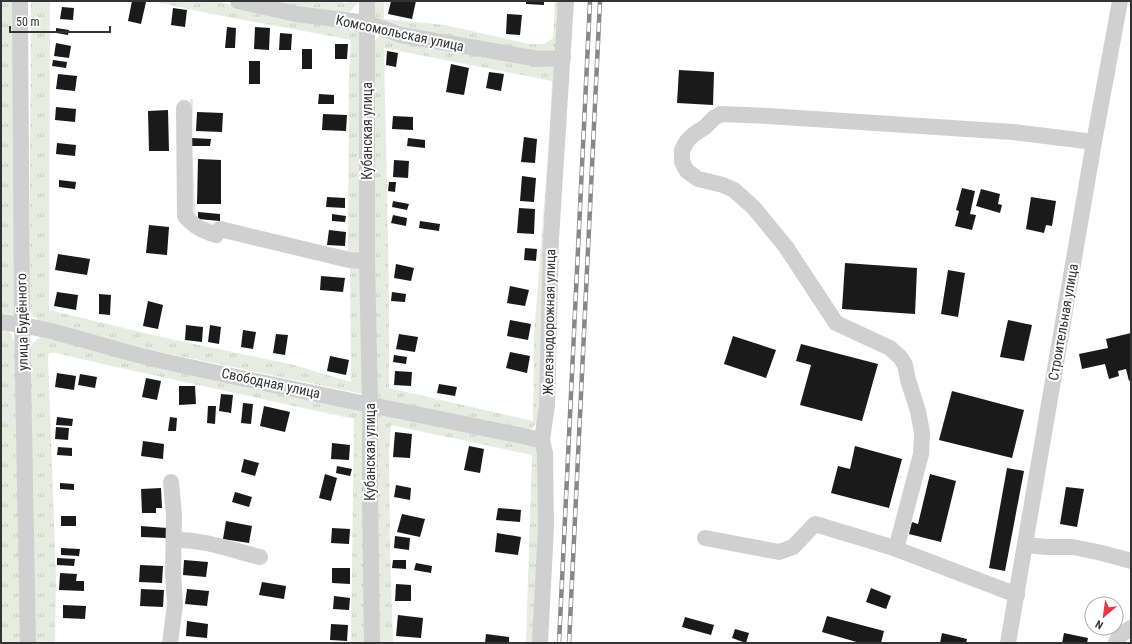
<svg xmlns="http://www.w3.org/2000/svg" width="1132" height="644" font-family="'Roboto Condensed',sans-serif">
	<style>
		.grass { fill: url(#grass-tufts); fill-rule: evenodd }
		.building { fill: #1a1a1a }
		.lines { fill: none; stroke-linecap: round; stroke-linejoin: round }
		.minor { stroke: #d0d0d0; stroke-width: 16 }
		.rail-casing { stroke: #888; stroke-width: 4.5 }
		.rail { stroke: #fff; stroke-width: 3; stroke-dasharray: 9; stroke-linecap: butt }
		.labels { text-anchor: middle; stroke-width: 4; stroke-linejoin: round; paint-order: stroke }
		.street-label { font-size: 14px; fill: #333; stroke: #fff }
	</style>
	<defs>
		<pattern id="grass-tufts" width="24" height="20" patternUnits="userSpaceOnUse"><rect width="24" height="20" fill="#e6ecdf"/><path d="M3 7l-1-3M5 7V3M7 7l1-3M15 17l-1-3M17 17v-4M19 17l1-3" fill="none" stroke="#c6cbc0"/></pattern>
	</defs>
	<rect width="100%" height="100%" fill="#fff"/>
	<!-- grass -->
	<g class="grass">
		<path d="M1 1H13L15 315 1 314Z"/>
		<path d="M31 1H50L49 310 170 339 294 365 351 382 350 266 356 267 362 271 363 394 146 349 39 321 31 314 29 299Z"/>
		<path d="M152 1H215L312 22 324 21 360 27 363 33 364 197 362 257 284 244 201 225 194 220 189 210 190 99H193L192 146 196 220 348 251 349 74 351 40 212 14Z"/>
		<path d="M264 1H334L347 3V1H360L349 13H324Z"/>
		<path d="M371 1H384V19L445 25 529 44H544L553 38 555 1H562L558 48 549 52 530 51 376 24Z"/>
		<path d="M390 35 556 64 539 421 531 429 521 431 375 400 374 42 378 37ZM384 48 552 81 550 128 534 336 533 421 389 388C390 275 386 161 384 48Z"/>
		<path d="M1 328C13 330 14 339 15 350L22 643H1Z"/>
		<path d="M40 337 363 407 366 643H351L354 419 107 365 56 353H49L48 358 56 576 55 643H35L30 350 33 343Z"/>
		<path d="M376 408 536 443 542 457 535 643H526L532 455 391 425 389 451 390 551 393 643H377Z"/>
	</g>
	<!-- building -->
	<g class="building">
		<path d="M132 1 146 2 141 24 128 21Z"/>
		<path d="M391 1H416L412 19 388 14Z"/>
		<path d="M526 1H544V5L526 4Z"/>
		<path d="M62 7 74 8 73 20 60 19Z"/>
		<path d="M173 8 187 10 185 27 171 25Z"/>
		<path d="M507 14 522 15 520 35 506 34Z"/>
		<path d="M227 27 236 28 235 48H225Z"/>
		<path d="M255 27 270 28 269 50 254 49Z"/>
		<path d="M56 28 69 30 68 35 56 33Z"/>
		<path d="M280 33 292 34 291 50H279Z"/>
		<path d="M56 43 71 46 69 58 54 56Z"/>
		<path d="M335 44H348L347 59H335Z"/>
		<rect x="302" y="49" width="10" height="20"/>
		<path d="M387 51 398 53 396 67 386 65Z"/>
		<path d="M53 60 67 62 66 68 52 66Z"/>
		<rect x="249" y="61" width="11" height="23"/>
		<path d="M451 64 469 68 464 95 446 92Z"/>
		<path d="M679 70 714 72 713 105 677 103Z"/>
		<path d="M489 72 504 74 501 91 486 88Z"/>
		<path d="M58 74 77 76 75 91 56 89Z"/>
		<path d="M319 94 334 95V104H318Z"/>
		<path d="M56 107 76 109 75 122 55 120Z"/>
		<path d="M168 110 169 151H149L148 111Z"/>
		<path d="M197 112 223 113 222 132 196 131Z"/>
		<path d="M323 114 347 115 346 131 322 130Z"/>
		<path d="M393 116 413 117V130L392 129Z"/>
		<path d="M524 137 537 139 535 163 521 162Z"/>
		<path d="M192 138 211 139 210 146H192Z"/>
		<path d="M408 138 425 140V148L407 146Z"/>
		<path d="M57 143 76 145 75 156 56 154Z"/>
		<path d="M198 159 221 160V204H197Z"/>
		<path d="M394 160 409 161 408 178 393 177Z"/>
		<path d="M522 176 536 178 534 202 520 201Z"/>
		<path d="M59 180 76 182 75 189 59 187Z"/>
		<path d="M389 182H396L395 192 388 191Z"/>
		<path d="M962 188 975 191 970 214 976 215 972 230 955 226 959 211 956 210Z"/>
		<path d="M981 189 1000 194 998 204 1002 205 1000 213 976 206Z"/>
		<path d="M327 197 345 198V208L326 207Z"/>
		<path d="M1031 197 1056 201 1052 226 1046 225 1044 233 1026 229Z"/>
		<path d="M393 201 409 204 407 210 392 207Z"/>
		<path d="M519 208 535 209 534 234 517 233Z"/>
		<path d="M198 212 220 214V221L198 219Z"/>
		<path d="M332 214 346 216 345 222 332 221Z"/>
		<path d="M393 215 407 218 406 226 391 223Z"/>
		<path d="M420 221 440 224 439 231 419 228Z"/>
		<path d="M149 225 169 227 167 255 146 253Z"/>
		<path d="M329 230 346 232 345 246 327 245Z"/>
		<path d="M525 248 537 249 536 261 524 260Z"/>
		<path d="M58 254 90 259 87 275 55 270Z"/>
		<path d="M845 263 917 268 915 314 842 309Z"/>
		<path d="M396 264 414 268 411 281 394 278Z"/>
		<path d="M948 270 965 273 958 317 941 314Z"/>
		<path d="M321 276 345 278 343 292 320 290Z"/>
		<path d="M510 286 529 290 525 306 507 303Z"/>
		<path d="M57 292 78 295 76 310 54 306Z"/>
		<path d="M392 292 406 294 405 302 391 301Z"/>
		<path d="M99 294 111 295 110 315 99 314Z"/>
		<path d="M148 301 163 305 158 329 143 326Z"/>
		<path d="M510 320 531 324 528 340 507 336Z"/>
		<path d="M1008 320 1032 325 1024 361 1000 357Z"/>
		<path d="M186 325 203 327 202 342 185 340Z"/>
		<path d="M210 325 221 327 219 344 208 342Z"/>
		<path d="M243 330 256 332 253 349 241 347Z"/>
		<path d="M1131 333V380L1129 381 1126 369 1118 371 1119 376 1109 379 1105 364 1082 369 1079 354 1108 348 1106 339Z"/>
		<path d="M276 334 288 335 285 355 273 353Z"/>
		<path d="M399 334 418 337 415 352 396 349Z"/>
		<path d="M733 336 776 350 766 378 724 364Z"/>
		<path d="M801 344 878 364 862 421 800 405 811 365 796 361Z"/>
		<path d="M510 352 530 356 527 373 506 368Z"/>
		<path d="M394 355 407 357 406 364 393 362Z"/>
		<path d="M330 356 349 360 346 375 327 371Z"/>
		<path d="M395 371 412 372 411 386 394 385Z"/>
		<path d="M57 373 76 376 74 390 55 387Z"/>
		<path d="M80 374 97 377 95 388 78 385Z"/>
		<path d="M146 378 161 381 157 400 142 397Z"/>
		<path d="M439 384 457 387 455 396 437 393Z"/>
		<path d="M179 386H195L196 404 179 405Z"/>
		<path d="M952 391 1024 410 1012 458 939 440Z"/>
		<path d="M221 394 233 395 231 413 219 411Z"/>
		<path d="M243 403 253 404 251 424 241 423Z"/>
		<path d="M208 406H216L215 424 207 423Z"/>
		<path d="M264 406 290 412 285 432 260 426Z"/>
		<path d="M57 417 73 419 72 426 56 425Z"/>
		<path d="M170 417 177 418 176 431H168Z"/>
		<path d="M56 427 69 428 68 440 55 439Z"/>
		<path d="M395 432 412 434 410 458 393 457Z"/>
		<path d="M143 441 164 444 163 459 141 456Z"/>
		<path d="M332 443 350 445 349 460 331 459Z"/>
		<path d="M469 446 484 449 480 473 464 470Z"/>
		<path d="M855 446 902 459 889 508 831 493 838 466 850 469Z"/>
		<path d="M58 447 72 448V456L57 455Z"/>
		<path d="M244 459 259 463 255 476 241 472Z"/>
		<path d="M337 466 352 469 350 476 336 473Z"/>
		<path d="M1007 468 1024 471 1005 571 989 568Z"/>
		<path d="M325 474 337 478 331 501 319 498Z"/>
		<path d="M930 474 956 481 941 542 909 534 912 522 918 524Z"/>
		<path d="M60 483 74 484V490L60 489Z"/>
		<path d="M396 485 411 488 410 500 394 497Z"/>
		<path d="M1066 487 1084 489 1077 527 1060 524Z"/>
		<path d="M161 488 162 508H156V513H142L141 489Z"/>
		<path d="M235 492 252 497 249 507 232 502Z"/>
		<path d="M498 508 521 510 520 522 496 520Z"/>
		<path d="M402 514 425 519 420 537 397 532Z"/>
		<rect x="61" y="516" width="15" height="10"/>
		<path d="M226 521 252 526 249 543 223 539Z"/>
		<path d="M141 526 167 528 166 538 141 537Z"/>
		<path d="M332 528 350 529 349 544 331 543Z"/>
		<path d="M497 533 521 537 518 555 495 552Z"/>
		<path d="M395 536 410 538 409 550 394 548Z"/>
		<path d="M61 548 80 549 79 556 61 555Z"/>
		<path d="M57 558 75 559 74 566 57 565Z"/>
		<path d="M184 560 208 562 206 577 183 575Z"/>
		<path d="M393 560H406V569L392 568Z"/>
		<path d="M416 563 432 566 431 573 414 570Z"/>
		<path d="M140 565 163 566 162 583 139 582Z"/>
		<path d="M332 568H350V584L332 583Z"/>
		<path d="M60 573 77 574 76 581H84V591L59 590Z"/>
		<path d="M262 582 286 586 284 599 259 595Z"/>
		<path d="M396 584 411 585V601H395Z"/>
		<path d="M871 588 891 596 886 609 866 602Z"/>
		<path d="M141 589 164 590 163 607 140 606Z"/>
		<path d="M187 589 209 591 207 606 185 604Z"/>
		<path d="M334 596 350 598 349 610 333 609Z"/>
		<path d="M63 605 86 606 85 619 63 618Z"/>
		<path d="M398 615 423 618 421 638 396 636Z"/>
		<path d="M827 616 884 631 881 643H860L822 632Z"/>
		<path d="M685 617 714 625 711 635 682 627Z"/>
		<path d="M187 621 208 624 207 638 186 636Z"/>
		<path d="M331 624 348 625 347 641 330 640Z"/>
		<path d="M735 629 749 633 746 643 732 638Z"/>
		<path d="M942 633 967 639 966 643H940Z"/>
		<path d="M1064 633 1088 638 1087 643H1062Z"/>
		<path d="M486 634 509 637V643H485Z"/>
	</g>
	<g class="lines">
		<!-- minor -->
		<g class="minor">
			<path d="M20 1 22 324 28 643"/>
			<path d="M238 1 296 14 367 23 401 35 539 59 563 58"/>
			<path d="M367 1V261L370 404V495L372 643"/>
			<path d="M184 108 185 216C195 227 201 230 216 235L220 229 349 260 367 261"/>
			<path d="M1 322C53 328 102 347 154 359 282 388 412 413 542 440"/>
			<path d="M705 538 779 552 793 547 815 524 891 547 1017 595"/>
			<path d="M174 540C202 539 232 550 260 557"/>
			<path d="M1025 545 1046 547H1073L1102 553 1131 561"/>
			<path d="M896 549 921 454 922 433 918 411 908 380 905 365 900 357 890 348 836 323 786 247 754 208 734 190 723 185 698 179 687 171 682 162V150L687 141 693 135 705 127 714 118 721 114 768 116 1013 132 1094 142"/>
			<path d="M170 643 175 605 173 573 174 515 171 482"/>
			<path d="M540 643 546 527 545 453 542 440 547 405 551 239 566 1"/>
			<path d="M1008 643 1094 142 1120 1"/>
			<path d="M1116 643 1119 636 1131 628"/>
		</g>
		<!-- rail casing -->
		<g class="rail-casing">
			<g id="rail">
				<path d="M559 643 590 1"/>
				<path d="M569 643 600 1"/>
			</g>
		</g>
		<!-- rail -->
		<use href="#rail" class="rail"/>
	</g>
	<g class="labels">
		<!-- street labels -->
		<g class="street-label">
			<text transform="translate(400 33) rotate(12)" y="5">Комсомольская улица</text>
			<text transform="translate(367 131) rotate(-90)" y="5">Кубанская улица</text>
			<text transform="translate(22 322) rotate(-91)" y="5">улица Будённого</text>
			<text transform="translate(549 322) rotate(-89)" y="5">Железнодорожная улица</text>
			<text transform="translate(1063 322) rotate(-80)" y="5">Строительная улица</text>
			<text transform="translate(271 383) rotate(12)" y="5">Свободная улица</text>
			<text transform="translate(370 452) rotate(-90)" y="5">Кубанская улица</text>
		</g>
	</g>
	<!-- border -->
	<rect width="1132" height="644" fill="none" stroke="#333333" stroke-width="4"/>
	<!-- north arrow -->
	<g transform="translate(1104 616) rotate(209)"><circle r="19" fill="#ffffff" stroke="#adadad"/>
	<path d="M0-3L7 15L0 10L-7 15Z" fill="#e63946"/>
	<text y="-6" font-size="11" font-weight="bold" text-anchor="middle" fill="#333333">N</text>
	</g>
	<!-- scale -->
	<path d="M10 26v6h100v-6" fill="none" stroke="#333333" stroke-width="2"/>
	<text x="16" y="26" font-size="12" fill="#333333" stroke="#ffffff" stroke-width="3" paint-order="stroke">50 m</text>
</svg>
